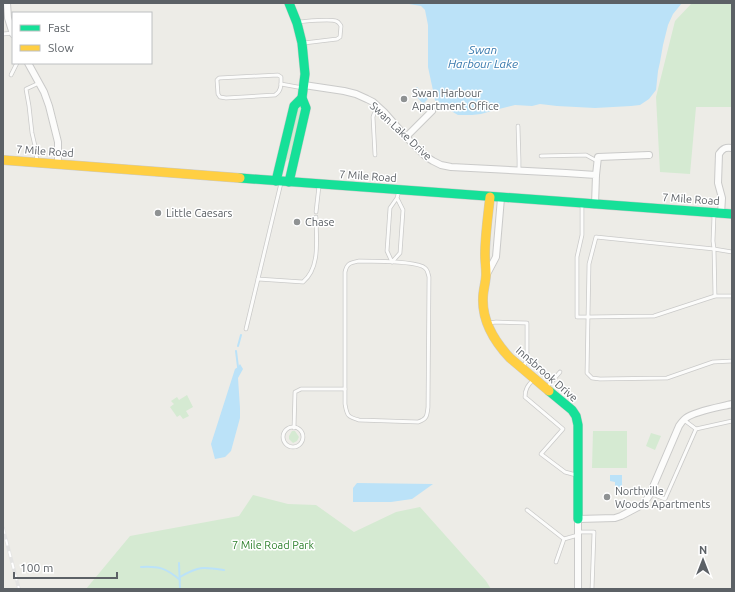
<svg xmlns="http://www.w3.org/2000/svg" width="735" height="592" font-family="Ubuntu,sans-serif">
	<style>
		.green { fill: #d5ead2 }
		.water { fill: #bbe2f8 }
		.lines { fill: none; stroke-linecap: round; stroke-linejoin: round }
		.stream { stroke: #bbe2f8; stroke-width: 2 }
		.lane-casing { stroke: #cacac9; stroke-width: 4.5 }
		.street-casing { stroke: #cacac9; stroke-width: 8 }
		.fast-casing { stroke: #c9c9c8; stroke-width: 10 }
		.slow-casing { stroke: #c9c9c8; stroke-width: 10 }
		.lane { stroke: #fcfcfb; stroke-width: 3 }
		.street { stroke: #fcfcfb; stroke-width: 6 }
		.fast { stroke: #16e098; stroke-width: 9 }
		.slow { stroke: #ffcf43; stroke-width: 9 }
		.rail-casing { stroke: #e4e4e3; stroke-width: 3.5 }
		.rail { stroke: #fff; stroke-width: 2; stroke-dasharray: 6; stroke-linecap: butt }
		.poi-dot { fill: #8f9293; stroke: #fff; stroke-width: 1.5 }
		.labels { text-anchor: middle; stroke-width: 3; stroke-linejoin: round; paint-order: stroke }
		.poi-label { font-size: 11px; fill: #5c6166; stroke: #fff; text-anchor: start }
		.street-label { font-size: 11px; fill: #5c6166; stroke: #fff }
		.park-label { font-size: 11px; fill: #30822f; stroke: #fff }
		.water-label { font-size: 12px; font-style: italic; fill: #397aae; stroke: #fff }
	</style>
	<rect width="100%" height="100%" fill="#edece7"/>
	<!-- green -->
	<g class="green">
		<path d="M692 3H732V107H696L690 174 660 172 656 97 675 21Z"/>
		<path d="M300 105 302 108 289 159 286 161 284 160 297 107Z"/>
		<path d="M187 395 193 407 186 411 189 416 183 419 180 415 177 417 170 407 174 404 171 401 177 397 179 400Z"/>
		<path d="M292 431H295L299 437 297 441 293 443 289 439V436Z"/>
		<path d="M593 431H627V468H592Z"/>
		<path d="M651 433 661 436 655 450 646 446Z"/>
		<path d="M253 495 288 504 316 505 354 532 396 512 420 507 486 581 491 589H86L130 536 239 516Z"/>
	</g>
	<!-- water -->
	<g class="water">
		<path d="M403 3H682L673 14 668 25 663 45 660 62 658 71 656 90 649 99 640 105 631 106 595 108 557 106 540 104 532 106 515 105 495 110 481 114 472 115H458L437 103 435 100 428 67V25L425 10 421 6Z"/>
		<path d="M417 87 428 99 423 104 412 91Z"/>
		<path d="M240 364 243 369 238 378 240 408V418L231 451 225 457 215 459 211 444 235 369 238 367Z"/>
		<path d="M610 475H622V489H615V482L610 481Z"/>
		<path d="M357 483 433 484 412 499 391 502H353V488Z"/>
	</g>
	<g class="lines">
		<!-- stream -->
		<g class="stream">
			<path d="M238 346 241 335"/>
			<path d="M236 351 238 367"/>
			<path d="M179 563 180 589"/>
			<path d="M141 567C159 566 166 568 180 580"/>
			<path d="M180 577C199 566 203 567 224 570"/>
			<path d="M115 589H118"/>
		</g>
		<!-- lane casing -->
		<g class="lane-casing">
			<g id="lane">
				<path d="M299 22C305 21 331 19 336 21 339 22 339 23 341 26L340 37 337 39 304 43"/>
				<path d="M3 34 13 33"/>
				<path d="M11 75 17 63"/>
				<path d="M278 75 281 77C281 84 282 91 275 95L226 98 220 97 218 94 217 80 219 78Z"/>
				<path d="M281 84 303 88"/>
				<path d="M518 126 519 160V170"/>
				<path d="M375 155 373 117 374 114 379 107"/>
				<path d="M541 156 586 155 597 161"/>
				<path d="M37 161 35 146 32 133 29 106 26 89 39 83"/>
				<path d="M397 198 403 210 400 253 392 262 387 251 390 208 397 198 399 191"/>
				<path d="M582 204V235L577 257V317H588L587 373 592 378 600 379 667 378 713 362 732 361"/>
				<path d="M316 212 319 186"/>
				<path d="M714 215 713 241 714 249 715 296"/>
				<path d="M732 252 714 249 596 237 589 264 588 317 654 316 715 296H732"/>
				<path d="M359 261C371 261 418 261 425 268 428 270 428 274 429 277L428 407C427 416 427 419 418 422L359 420C348 417 347 416 345 404V272C347 263 350 263 359 261Z"/>
				<path d="M258 279 303 282C321 267 316 238 316 217"/>
				<path d="M489 323 496 322 527 323V361L523 366"/>
				<path d="M246 329 281 183"/>
				<path d="M533 380C528 385 525 389 525 397L563 429 541 454 565 472 576 475"/>
				<path d="M547 387 560 372"/>
				<circle cx="293" cy="437" r="10"/>
				<path d="M294 428 295 392 301 389H345"/>
				<path d="M696 429 732 421"/>
				<path d="M650 493 665 499 696 429 684 420"/>
				<path d="M527 510 564 539"/>
				<path d="M578 532H594L592 589"/>
				<path d="M556 562 564 539 578 535"/>
			</g>
		</g>
		<!-- street casing -->
		<g class="street-casing">
			<g id="street">
				<path d="M7 3 8 18 13 34"/>
				<path d="M28 63 44 92 49 106 58 142V164"/>
				<path d="M304 85 344 91 356 94 367 99 373 102 384 112 406 137 425 156 433 161 441 165 451 167 566 173 596 175 595 205"/>
				<path d="M406 137 432 111"/>
				<path d="M596 175 598 157 649 155"/>
				<path d="M721 214 722 198 718 183 719 154C723 148 726 147 732 148"/>
				<path d="M487 274 496 257 501 198"/>
				<path d="M578 589V519L615 518 621 516 640 506 644 503 649 496 679 426C681 423 683 420 686 418 695 411 720 407 732 404"/>
			</g>
		</g>
		<!-- fast casing -->
		<g class="fast-casing">
			<g id="fast">
				<path d="M289 3 297 23 302 43 305 74 302 98 306 108 289 182"/>
				<path d="M240 178 732 214"/>
				<path d="M276 181 294 106 302 98"/>
				<path d="M549 391 572 410 576 416 578 425V519"/>
			</g>
		</g>
		<!-- slow casing -->
		<g class="slow-casing">
			<g id="slow">
				<path d="M3 160 240 178"/>
				<path d="M490 197C488 216 485 236 485 255 485 261 486 267 486 274 486 282 483 290 483 298 482 321 495 342 510 358L549 391"/>
			</g>
		</g>
		<!-- lane -->
		<use href="#lane" class="lane"/>
		<!-- street -->
		<use href="#street" class="street"/>
		<!-- fast -->
		<use href="#fast" class="fast"/>
		<!-- slow -->
		<use href="#slow" class="slow"/>
		<!-- rail casing -->
		<g class="rail-casing">
			<path id="rail" d="M3 528 19 589"/>
		</g>
		<!-- rail -->
		<use href="#rail" class="rail"/>
	</g>
	<!-- markers -->
	<g class="poi-dot">
		<circle cx="404" cy="99" r="4"/>
		<circle cx="158" cy="213" r="4"/>
		<circle cx="297" cy="222" r="4"/>
		<circle cx="607" cy="497" r="4"/>
	</g>
	<g class="labels">
		<!-- poi labels -->
		<g class="poi-label">
			<text x="412" y="97">Swan Harbour<tspan x="412" dy="13">Apartment Office</tspan></text>
			<text x="166" y="217">Little Caesars</text>
			<text x="305" y="226">Chase</text>
			<text x="615" y="495">Northville<tspan x="615" dy="13">Woods Apartments</tspan></text>
		</g>
		<!-- street labels -->
		<g class="street-label">
			<text transform="translate(401 131) rotate(43)" y="4">Swan Lake Drive</text>
			<text transform="translate(45 151) rotate(4)" y="4">7 Mile Road</text>
			<text transform="translate(368 176) rotate(4)" y="4">7 Mile Road</text>
			<text transform="translate(691 199) rotate(4)" y="4">7 Mile Road</text>
			<text transform="translate(547 374) rotate(41)" y="4">Innsbrook Drive</text>
		</g>
		<!-- park labels -->
		<g class="park-label">
			<text x="273" y="549">7 Mile Road Park</text>
		</g>
		<!-- water labels -->
		<g class="water-label">
			<text x="483" y="54">Swan<tspan x="483" dy="14">Harbour Lake</tspan></text>
		</g>
	</g>
	<!-- border -->
	<rect width="735" height="592" fill="none" stroke="#5c6166" stroke-width="8"/>
	<!-- legend -->
	<rect x="12" y="12" width="140" height="52" fill="#ffffff" stroke="#bec0c2"/>
	<rect x="20" y="25" width="20" height="6" fill="#16e098" stroke="#bec0c2"/>
	<text x="48" y="32" font-size="12" fill="#5c6166">Fast</text>
	<rect x="20" y="45" width="20" height="6" fill="#ffcf43" stroke="#bec0c2"/>
	<text x="48" y="52" font-size="12" fill="#5c6166">Slow</text>
	<!-- north arrow -->
	<g transform="translate(703 560)" stroke="#ffffff" stroke-width="3" paint-order="stroke">
	<path d="M0-3L7 15L0 10L-7 15Z" fill="#5c6166"/>
	<text y="-6" font-size="11" font-weight="bold" text-anchor="middle" fill="#5c6166">N</text>
	</g>
	<!-- scale -->
	<path d="M14 572v6h103v-6" fill="none" stroke="#5c6166" stroke-width="2"/>
	<text x="20" y="572" font-size="12" fill="#5c6166" stroke="#ffffff" stroke-width="3" paint-order="stroke">100 m</text>
</svg>
